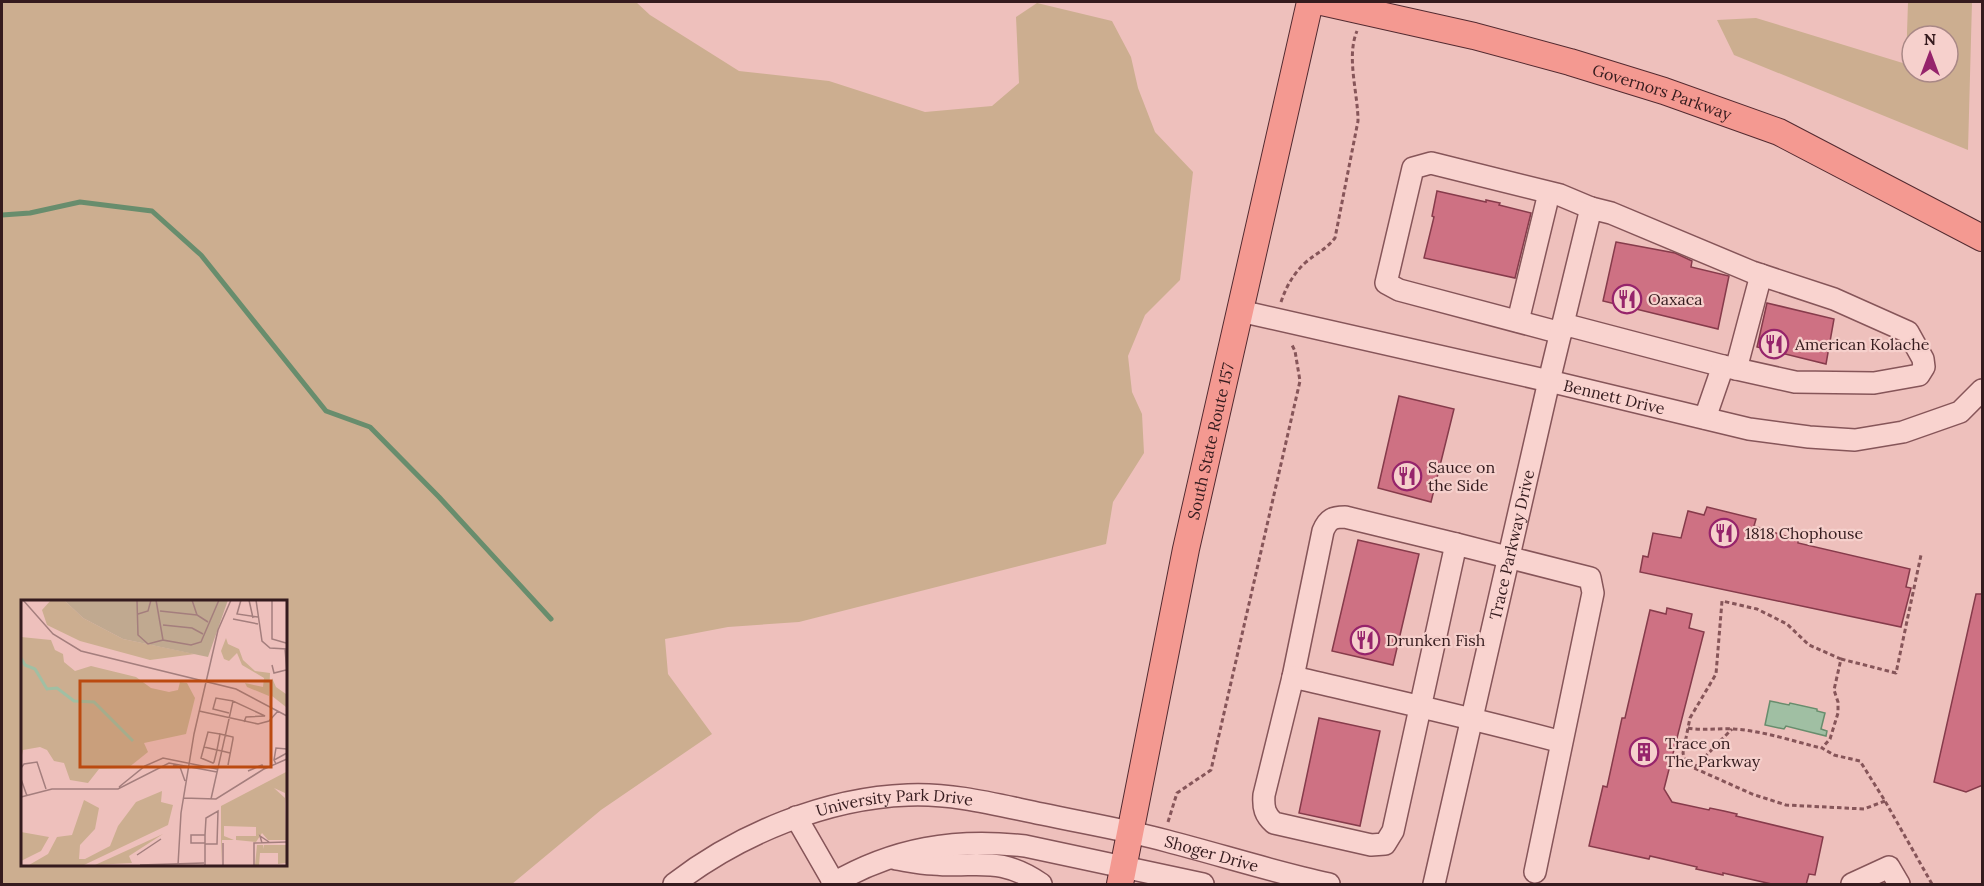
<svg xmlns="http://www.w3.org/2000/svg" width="1984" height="886" font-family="Lora,serif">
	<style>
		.green { fill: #ccae90; fill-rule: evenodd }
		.water { fill: #a0bfa3; stroke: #688d6d; stroke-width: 1.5 }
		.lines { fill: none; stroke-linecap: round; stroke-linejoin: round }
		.stream { stroke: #688d6d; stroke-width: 5 }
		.building { fill: #ce7183; stroke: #863b4b; stroke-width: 1.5 }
		.minor-casing { stroke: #865559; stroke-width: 24 }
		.major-casing { stroke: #532a30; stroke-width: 28 }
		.path { stroke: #865559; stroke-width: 3; stroke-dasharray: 4.5 3; stroke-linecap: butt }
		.minor { stroke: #f9d3cf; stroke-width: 21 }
		.major { stroke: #f49991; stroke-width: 26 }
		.labels { text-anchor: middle; stroke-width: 4.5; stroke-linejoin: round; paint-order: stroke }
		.street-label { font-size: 16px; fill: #351b1e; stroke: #f6d0cc }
		.poi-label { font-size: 16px; fill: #351b1e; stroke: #f6d0cc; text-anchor: start }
		.inset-river { fill: none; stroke: #a0bfa3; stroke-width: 3 }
		.inset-road { fill: none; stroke: #a47e7d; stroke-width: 1.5 }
		.view { fill: #bb4a10; fill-opacity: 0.15; stroke: #bb4a10; stroke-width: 3 }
		.inset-edge { fill: none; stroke: #351b1e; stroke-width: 3 }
	</style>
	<rect width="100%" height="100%" fill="#eec0bc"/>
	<!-- green -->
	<g class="green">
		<path d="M2 2H636L650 15 739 71 829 81 925 112 992 106 1019 83 1016 17 1037 3 1112 21 1131 57 1138 88 1155 132 1193 172 1180 280 1145 315 1128 356 1132 392 1142 414 1144 453 1113 502 1106 544 799 622 728 627 665 639 668 674 712 734 601 810 512 884H2ZM22 601H285V864H22Z"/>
		<path d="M1908 2H1972L1968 150 1734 55 1717 20 1756 18 1906 64ZM1912 36H1948V72H1912Z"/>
	</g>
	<!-- water -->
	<path class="water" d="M1770 701 1789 705 1790 703 1817 709V711L1825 713 1821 729 1827 731 1826 736 1786 726 1784 729 1765 725Z"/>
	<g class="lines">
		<!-- stream -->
		<path class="stream" d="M2 215 30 213 80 202 152 211 201 255 326 411 370 427 439 497 551 619"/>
	</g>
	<!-- building -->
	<g class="building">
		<path d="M1437 191 1486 202V200L1500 203 1499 205 1531 213 1515 278 1424 258 1434 217 1432 216Z"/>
		<path d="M1616 242 1675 253 1692 261 1691 267 1729 276 1718 329 1603 301Z"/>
		<path d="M1767 303 1834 319 1826 364 1757 347Z"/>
		<path d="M1399 396 1454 409 1431 502 1378 488Z"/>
		<path d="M1707 507 1756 519 1754 526 1798 540V543L1910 569 1906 587 1911 588 1901 627 1640 572 1643 556 1648 557 1653 533 1681 538 1688 511 1704 515Z"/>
		<path d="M1358 540 1419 554 1393 665 1332 651Z"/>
		<path d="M1976 594H1983V785L1966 792 1934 782Z"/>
		<path d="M1667 608 1692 614 1689 628 1704 632 1664 789 1672 802 1709 810 1710 808 1724 811 1737 814 1736 816 1823 837 1815 875 1809 874 1806 885H1776L1723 873V875L1696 869 1697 867 1650 856 1649 859 1589 846 1603 786 1607 787 1622 718H1625L1650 610 1666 614Z"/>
		<path d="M1319 718 1380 731 1360 826 1299 813Z"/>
	</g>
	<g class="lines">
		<!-- minor casing -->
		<g class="minor-casing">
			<g id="minor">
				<path id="s1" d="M1240 311 1549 381 1749 429 1809 437 1855 440 1903 432 1960 412 1982 390"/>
				<path d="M1518 321 1549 193"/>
				<path d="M1563 324 1723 366"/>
				<path d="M1561 333 1399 290 1386 283 1413 168 1431 163 1560 195 1591 208"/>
				<path d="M1736 369 1761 275"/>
				<path d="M1293 677 1323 531C1328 519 1333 517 1345 517L1456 544"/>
				<path d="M796 817 834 883"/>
				<path d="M896 859C908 861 920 864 933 864 978 868 999 855 1041 884"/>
				<path d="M1535 872 1593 593 1590 578 1456 544 1393 831 1385 844 1371 845 1274 823C1265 815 1263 808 1264 795L1293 677C1383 698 1473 718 1562 742"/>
				<path id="s2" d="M674 884C739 834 826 798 908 795 954 793 998 805 1042 814 1084 823 1126 830 1167 841 1221 855 1274 872 1329 884"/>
				<path d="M832 884C894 848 955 838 1025 846L1203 884"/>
				<path id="s3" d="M1434 884 1549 381 1591 208 1611 213 1752 272 1834 299 1908 332 1923 359 1924 367 1919 375 1874 383 1795 382 1723 366 1705 418"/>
				<path d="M1852 884 1889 867 1899 884"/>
			</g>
		</g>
		<!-- major casing -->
		<g class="major-casing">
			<g id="major">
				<path id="s4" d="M1322 2 1474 36 1570 62 1664 91 1779 132 1982 238"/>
				<path id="s5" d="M1120 884 1186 549 1310 2"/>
			</g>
		</g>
		<!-- path -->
		<g class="path">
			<path d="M1281 302C1286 287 1293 274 1306 262 1318 252 1324 251 1335 238L1358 121C1358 93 1346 57 1357 31"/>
			<path d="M1841 659 1896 673 1921 555"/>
			<path d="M1688 728C1703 731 1718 728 1734 729 1763 731 1793 741 1821 748"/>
			<path d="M1694 768 1732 729"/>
			<path d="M1885 801 1864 809 1786 805 1752 794 1694 768 1685 761 1683 753 1690 718 1716 674 1722 601 1757 609 1787 624 1809 645 1841 659 1834 690 1838 702V713L1830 739 1822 748 1834 755 1860 761 1885 801 1932 884"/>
			<path d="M1168 822 1177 793 1211 770 1300 381 1295 351 1291 343"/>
		</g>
		<!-- minor -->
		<use href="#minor" class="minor"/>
		<!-- major -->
		<use href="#major" class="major"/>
	</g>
	<!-- icons -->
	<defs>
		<g id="restaurant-ring" transform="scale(1.5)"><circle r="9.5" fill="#f6d0cc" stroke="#96246b" stroke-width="1.5"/><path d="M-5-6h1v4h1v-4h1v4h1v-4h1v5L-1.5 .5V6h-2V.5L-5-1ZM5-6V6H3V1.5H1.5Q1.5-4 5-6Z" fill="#96246b"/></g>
		<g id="building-ring" transform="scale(1.5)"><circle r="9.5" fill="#f6d0cc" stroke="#96246b" stroke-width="1.5"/><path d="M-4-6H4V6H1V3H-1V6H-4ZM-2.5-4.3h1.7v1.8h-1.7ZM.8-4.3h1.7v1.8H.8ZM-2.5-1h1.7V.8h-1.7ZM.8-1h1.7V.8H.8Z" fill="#96246b"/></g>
	</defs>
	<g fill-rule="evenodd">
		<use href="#restaurant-ring" x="1627" y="299"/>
		<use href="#restaurant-ring" x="1774" y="344"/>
		<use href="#restaurant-ring" x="1407" y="476"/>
		<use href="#restaurant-ring" x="1724" y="533"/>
		<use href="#restaurant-ring" x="1365" y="640"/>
		<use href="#building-ring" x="1644" y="752"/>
	</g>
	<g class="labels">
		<!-- street labels -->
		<g class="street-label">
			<text dy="6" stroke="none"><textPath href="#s4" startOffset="352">Governors Parkway</textPath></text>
			<text dy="6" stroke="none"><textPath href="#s1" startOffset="384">Bennett Drive</textPath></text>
			<text dy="6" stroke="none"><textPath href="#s5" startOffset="452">South State Route 157</textPath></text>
			<text dy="6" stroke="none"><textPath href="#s3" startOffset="348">Trace Parkway Drive</textPath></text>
			<text dy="6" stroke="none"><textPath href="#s2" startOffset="240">University Park Drive</textPath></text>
			<text dy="6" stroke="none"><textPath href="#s2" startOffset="564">Shoger Drive</textPath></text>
		</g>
		<!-- poi labels -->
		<g class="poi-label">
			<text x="1648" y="305">Oaxaca</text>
			<text x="1795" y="350">American Kolache</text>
			<text x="1428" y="473">Sauce on<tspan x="1428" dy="18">the Side</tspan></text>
			<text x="1745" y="539">1818 Chophouse</text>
			<text x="1386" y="646">Drunken Fish</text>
			<text x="1665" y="749">Trace on<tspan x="1665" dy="18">The Parkway</tspan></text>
		</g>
	</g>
	<!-- overview -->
	<g transform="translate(21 600)">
		<rect width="266" height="266" fill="#eec0bc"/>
		<path d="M30 0H43L62 18 102 39 174 54 129 60 59 41 26 25 21 10ZM0 37 30 40 34 50 42 54 43 62 54 71 70 66 115 77 130 88 148 92 157 90 159 82 166 83 174 98 165 134 123 143 127 152 107 168 78 169 67 183 49 180 43 163 33 161 26 150 19 147 2 150 0 160ZM205 38 207 44 218 49 222 60 234 71 249 73 248 96 226 87 224 83 242 87 243 78 221 65 216 53 208 61 203 59 200 51ZM251 78 255 87 265 94V107L251 96ZM265 172V204L264 193 253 188 264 198 265 240H247L241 233 235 242 215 240V236H235V227L203 226V236L213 240H201L200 265V206ZM141 191 140 202 152 205 147 225 63 265H8L27 254 36 237 51 235 63 200 78 208 74 229 59 245 58 259H64L89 246 97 226 115 202ZM0 232 28 237 20 251 0 261ZM142 234 108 256 111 263 74 265ZM236 245H242V249L243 245H265V263L257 264V253H239L238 265H234Z" fill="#ccae90"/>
		<path d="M43 0H207L187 57 102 39 62 18Z" fill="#c0a990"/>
		<path class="inset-river" d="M0 58 4 65 14 69 26 89 36 88 53 101 73 102 112 141"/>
		<path class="inset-road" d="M2 0 32 34 60 51 215 89 266 116M116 0 117 35 127 44 142 40M135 0 142 40 170 45 180 42 198 0M171 0 176 15 187 22M220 0 216 14 237 17M228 0 232 18M235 0 241 41 249 48 266 49M251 0V39L265 43M139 11 176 15M117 14 127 11 130 0M212 19 237 24M142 25 171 28 182 34M264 49 266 72M251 65 253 73 265 70M178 111 237 124 248 121 257 111M208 113 192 109 195 98 212 101M183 147 187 132 199 134M253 160 255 148 266 149M255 164 253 160 266 153M152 165 159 167 164 181M207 165 212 139V137L199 134 196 150 193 162 192 163 180 158 183 147 196 150 201 151 209 153M0 168 3 164 16 162 25 189M243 169 266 159M0 179 6 196M98 187 124 166 142 158 196 169M0 197 31 189H97L148 163 196 172M162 198 195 199 243 169 241 165 227 171M190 199 212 101 244 116 225 117 223 122M184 243H170V235H184M241 243 239 236 248 242M116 255 140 239M119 265 183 263M157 265 160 213 173 134 197 30 210 0M184 265V235L185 218 197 211 196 244H184M202 265V243M233 265V243L266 242"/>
		<path class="view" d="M59 81H250V167H59Z"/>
		<rect width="266" height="266" class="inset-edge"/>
	</g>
	<!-- border -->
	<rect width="1984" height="886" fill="none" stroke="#351b1e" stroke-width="6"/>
	<!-- north arrow -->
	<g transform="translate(1930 54)"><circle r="28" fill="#f6d0cc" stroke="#a98886" stroke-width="1.5"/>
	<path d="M0-4.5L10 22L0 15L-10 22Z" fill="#96246b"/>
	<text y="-9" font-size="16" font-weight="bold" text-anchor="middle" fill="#351b1e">N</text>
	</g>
</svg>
